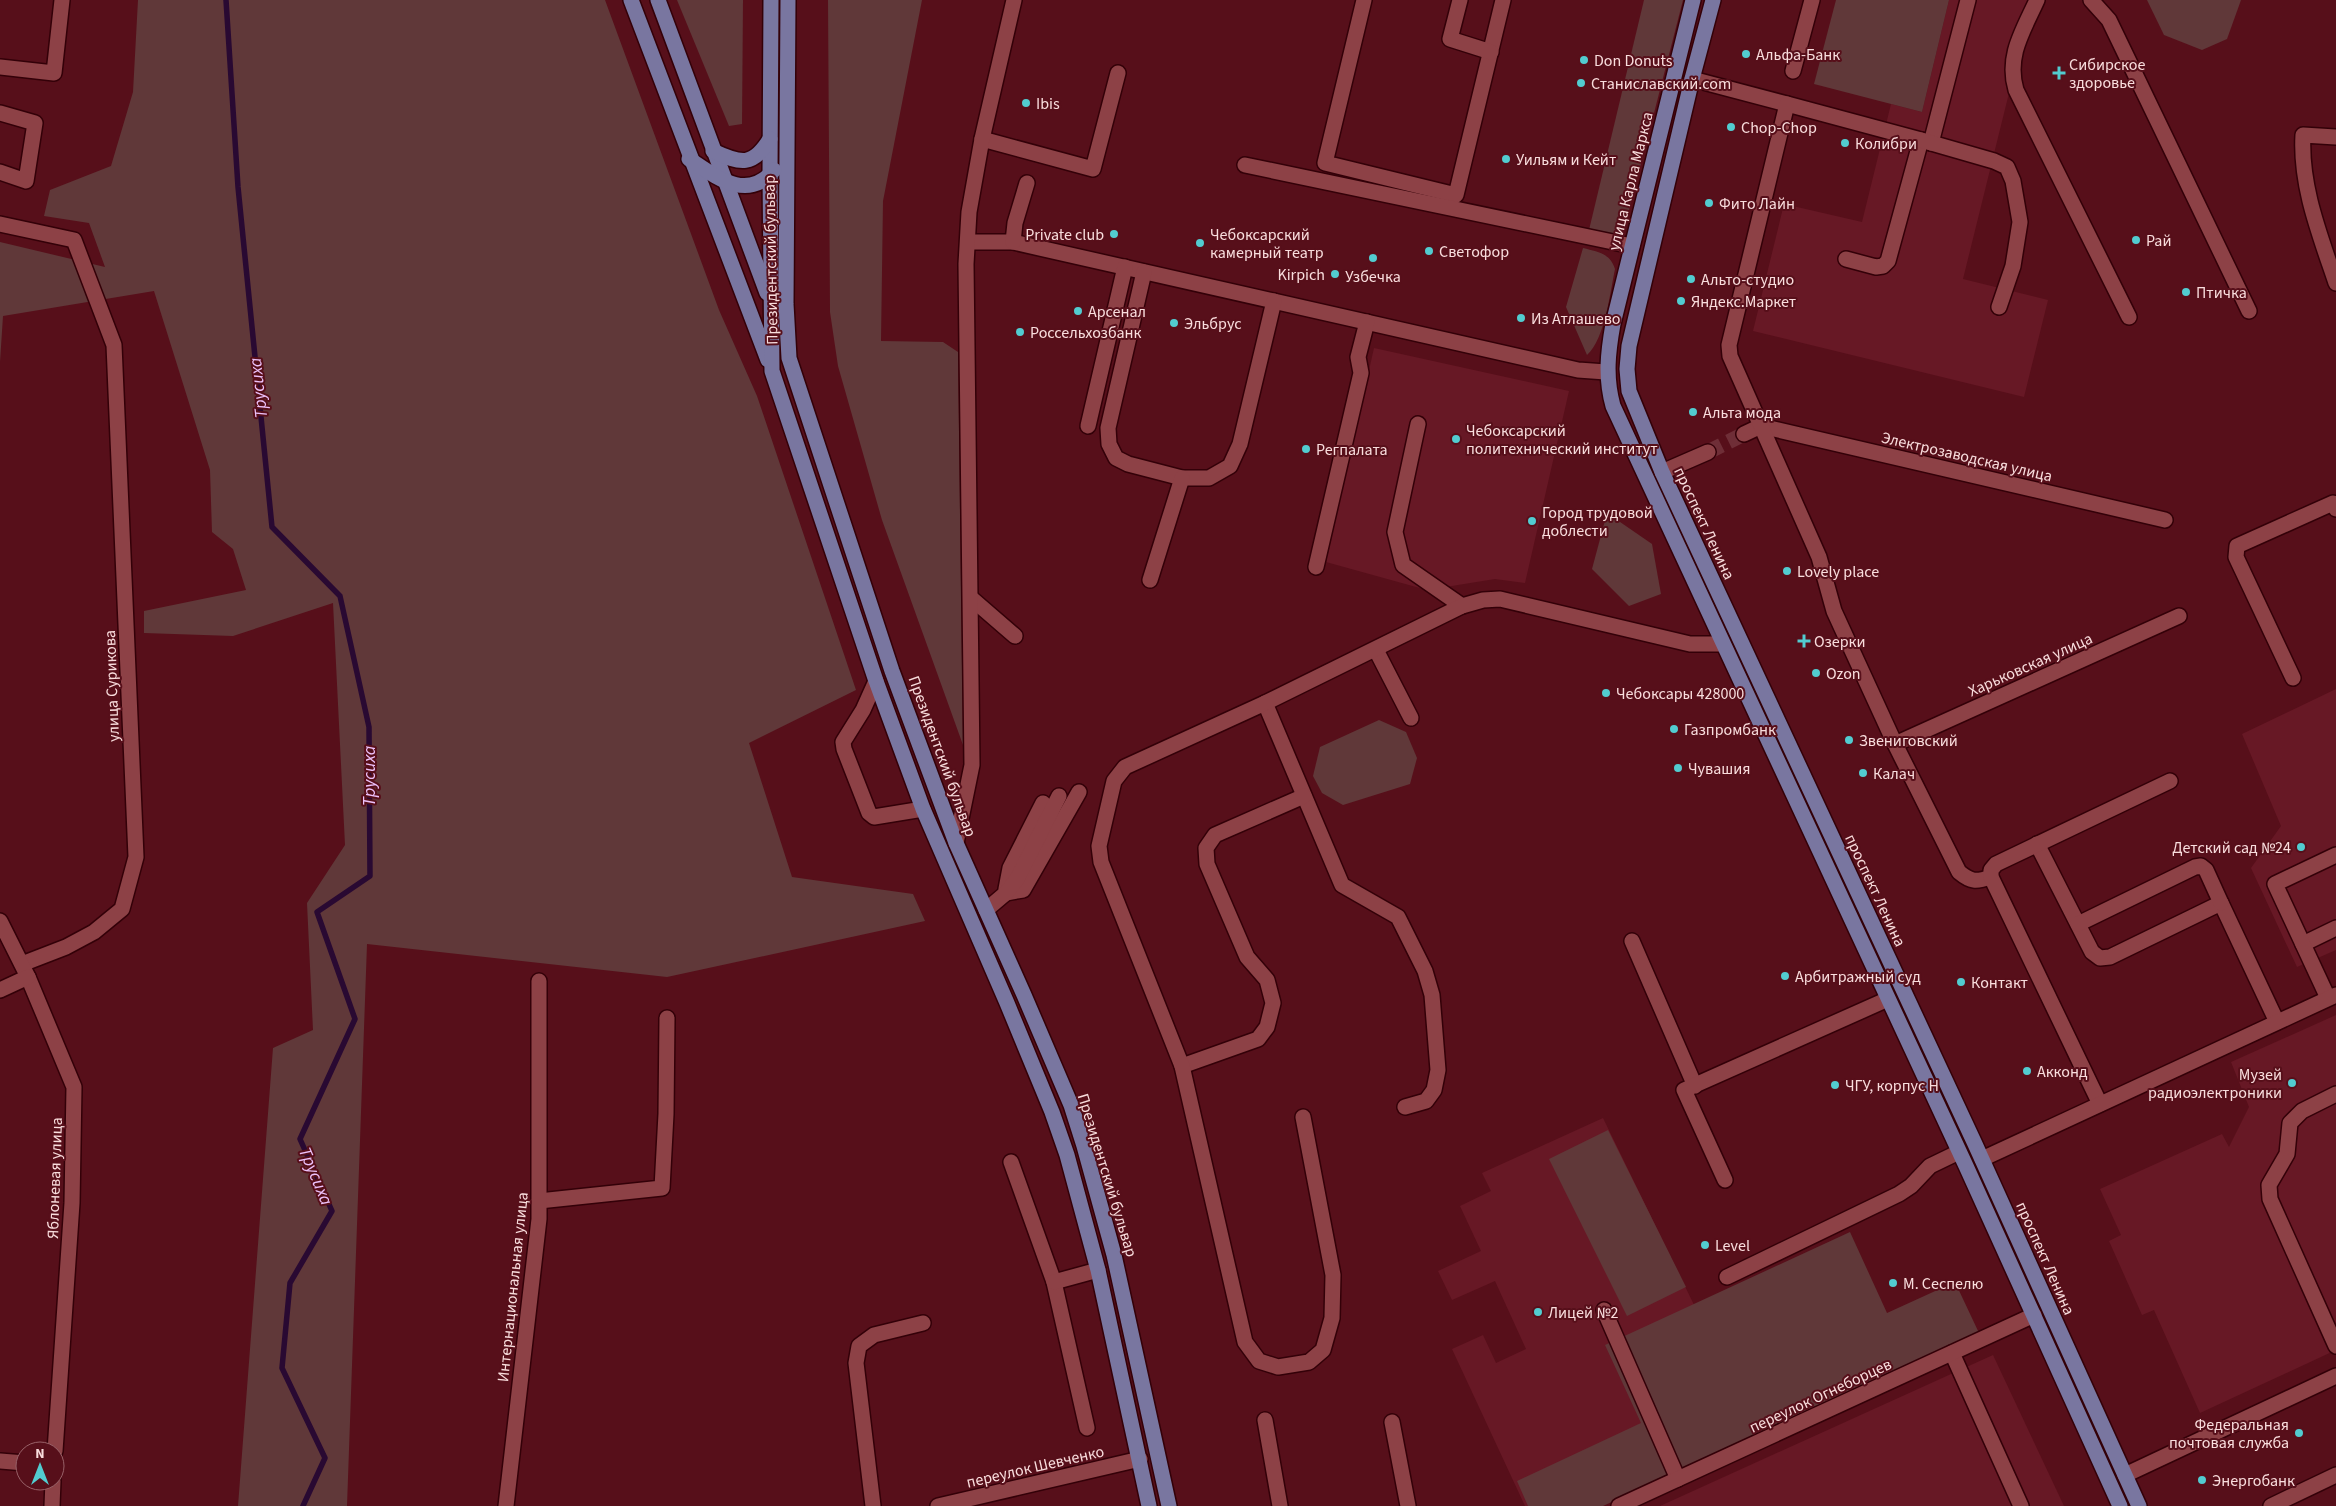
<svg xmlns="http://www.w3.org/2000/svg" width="2336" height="1506" font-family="'Source Sans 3',sans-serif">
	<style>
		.built { fill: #671825 }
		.green { fill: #603839 }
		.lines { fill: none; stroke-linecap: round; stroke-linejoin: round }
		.stream { stroke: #290932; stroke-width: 5.5 }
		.minor-tunnel { stroke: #6f2e37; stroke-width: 15; stroke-dasharray: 15 8; stroke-linecap: butt }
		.minor-casing { stroke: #330008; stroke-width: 18 }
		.major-casing { stroke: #330008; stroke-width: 18 }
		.minor { stroke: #8d4146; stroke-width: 15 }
		.major { stroke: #7976a0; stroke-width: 15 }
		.poi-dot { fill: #52ccd0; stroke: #570f1a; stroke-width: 2 }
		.labels { text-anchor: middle; stroke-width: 4; stroke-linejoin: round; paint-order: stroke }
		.poi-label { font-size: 16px; fill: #f9dddd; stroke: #570f1a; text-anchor: start }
		.street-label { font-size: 16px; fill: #f9dddd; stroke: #570f1a }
		.water-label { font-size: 18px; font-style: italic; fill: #edc2fb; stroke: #570f1a }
	</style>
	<rect width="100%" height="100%" fill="#570f1a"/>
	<!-- built -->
	<g class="built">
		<path d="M1949 0H2032L1963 279 2048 300 2024 397 1753 331 1784 204 1862 222 1891 104 1922 112Z"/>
		<path d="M1374 348 1569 391 1525 583 1495 579 1427 590 1326 562Z"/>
		<path d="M2336 689V950L2297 967 2251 868 2281 826 2242 734Z"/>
		<path d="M2336 1015V1350L2200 1413 2154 1310 2142 1315 2109 1241 2121 1235 2100 1189 2222 1134 2229 1147 2249 1107 2231 1062Z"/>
		<path d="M1603 1118 1753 1426 1578 1506H1525L1452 1349 1483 1335 1496 1363 1526 1349 1495 1281 1452 1300 1438 1271 1481 1251 1460 1206 1491 1191 1482 1173Z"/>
		<path d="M1993 1355 2064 1506H1660Z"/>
	</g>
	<!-- green -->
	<g class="green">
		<path d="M138 0H605L719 310 757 396 856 690 749 743 792 877 913 894 925 921 667 977 367 944 347 1506H238L273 1048 313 1030 307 903 345 845 333 603 233 636 144 633V611L246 590 233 549 212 532 210 470 154 291 3 316 0 362V242L105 267 89 223 44 216 50 190 111 166 133 92Z"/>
		<path d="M677 0H743L742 124 729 126Z"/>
		<path d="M828 0H922L883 201 881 341 943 342 958 352 963 745 882 520 838 366 830 312Z"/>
		<path d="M1644 0H1683L1624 230 1616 237 1589 230Z"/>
		<path d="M1836 0H1949L1922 112 1814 84Z"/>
		<path d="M2147 0H2241L2227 39 2202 50 2164 35Z"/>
		<path d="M1583 248C1598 252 1610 253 1615 269 1610 293 1605 339 1587 355L1566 307Z"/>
		<path d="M1607 513 1652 544 1661 594 1629 606 1592 569Z"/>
		<path d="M1379 720 1406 732 1417 758 1410 784 1343 805 1322 793 1313 776 1320 747Z"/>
		<path d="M1608 1130 1686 1287 1627 1316 1549 1159Z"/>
		<path d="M1850 1232 1887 1313 1955 1282 1979 1333 1603 1506H1528L1517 1481 1641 1423 1605 1345Z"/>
	</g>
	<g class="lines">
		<!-- stream -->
		<path class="stream" d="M226 0 238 187 272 527 340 596 369 727 370 876 317 912 355 1019 300 1139 332 1211 290 1283 282 1368 325 1458 303 1506"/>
		<!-- minor-tunnel -->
		<path class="minor-tunnel" d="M1708 452 1744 434"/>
		<!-- minor casing -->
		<g class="minor-casing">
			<g id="minor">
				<path d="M1364 0 1325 163 1456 195 1503 0"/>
				<path d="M1460 0 1450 39 1491 52"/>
				<path d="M2037 0C2023 31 2006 56 2016 90L2129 317"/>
				<path d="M2091 0 2109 20 2249 311"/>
				<path d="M0 67 54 73 62 0"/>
				<path d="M1793 71 1812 0"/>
				<path d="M1692 79 1787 104"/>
				<path d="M0 113 35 123 26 181 0 172"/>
				<path d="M2336 137 2303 135C2300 186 2320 235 2336 283"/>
				<path d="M982 139 1093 169 1118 73"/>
				<path d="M1931 143 1968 0"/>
				<path d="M1245 165 1632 246"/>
				<path d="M0 224 74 240 114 345 136 857 122 909 94 932 66 947 22 964"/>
				<path d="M969 242H1013L1578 370 1606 372"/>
				<path d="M1013 242 1015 223 1027 183"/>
				<path d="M1846 259 1876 267 1883 266 1888 261 1921 140"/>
				<path d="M1144 272 1108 428 1109 444 1116 458 1128 464 1182 478H1209L1230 466 1240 444 1274 301"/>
				<path d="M1418 424 1395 532 1403 565 1462 606"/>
				<path d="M1088 426 1125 267"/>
				<path d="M1744 434 1761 426 2165 520"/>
				<path d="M1662 472 1708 452"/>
				<path d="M1316 567 1361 373 1358 357 1367 322"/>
				<path d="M1150 580 1182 478"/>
				<path d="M971 598 1015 636"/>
				<path d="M1376 650 1411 718"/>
				<path d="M2293 678 2236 557 2237 546 2333 503 2336 509"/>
				<path d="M876 681 863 710 843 742 844 749 869 813 874 817 923 809"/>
				<path d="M1265 703 1342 885 1398 917 1425 971 1432 995 1438 1070 1434 1090 1426 1101 1405 1107"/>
				<path d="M1895 744 2179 616"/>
				<path d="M956 843 972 765 966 264 969 212 982 139 1014 0"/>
				<path d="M2037 844 2092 952 2100 958 2110 957 2221 903 2277 1022"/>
				<path d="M1991 877C1976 882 1971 882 1959 872L1895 744 1834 611 1819 557 1730 356 1729 345 1787 104 1921 140 1994 161 2007 167 2013 181 2020 222 2013 266 1999 307"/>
				<path d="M1006 889 1010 868 1043 803"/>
				<path d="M1006 893 1023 890 1079 792"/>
				<path d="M986 910 1006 893 1017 879 1059 796"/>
				<path d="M0 921 28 977 74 1087 72 1203 55 1451"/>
				<path d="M2078 924 2195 867 2201 866 2206 870 2221 903"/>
				<path d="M1632 941 1695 1086"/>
				<path d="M2303 944 2336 928"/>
				<path d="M0 990 28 977"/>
				<path d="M2328 998 2275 884 2336 855"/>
				<path d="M1182 1066 1258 1039 1267 1027 1273 1003 1267 980 1247 957 1207 864 1206 848 1215 835 1304 796"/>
				<path d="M2336 1094 2302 1111 2290 1123 2287 1154 2269 1185 2270 1199 2336 1346"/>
				<path d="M2100 1104 1991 877V870L1996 864 2170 781"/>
				<path d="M1303 1117 1333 1275 1332 1318 1323 1350 1309 1362 1278 1367 1259 1361 1245 1342 1182 1066 1101 862 1099 846 1114 781 1125 767 1265 703 1462 606 1483 600 1500 599 1690 644H1722"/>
				<path d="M1982 1159 2336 995"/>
				<path d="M1011 1162 1054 1282 1087 1428"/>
				<path d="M1725 1180 1684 1090 1888 999"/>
				<path d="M539 1201 662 1188 666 1114 667 1018"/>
				<path d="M1727 1277 1899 1194 1911 1186 1930 1166 1959 1152"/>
				<path d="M1054 1282 1098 1270"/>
				<path d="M1604 1310 1678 1479"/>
				<path d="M1952 1353 2021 1506"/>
				<path d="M1265 1420 1280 1506"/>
				<path d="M1392 1422 1408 1506"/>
				<path d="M0 1461 25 1463"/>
				<path d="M2125 1475 2336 1376"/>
				<path d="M52 1506 53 1481"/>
				<path d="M506 1506 539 1219V981"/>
				<path d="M873 1506 856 1363 859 1346 874 1335 923 1323"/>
				<path d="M938 1506 1140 1459"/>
				<path d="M1619 1506 2034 1315"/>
				<path d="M2271 1506 2336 1475"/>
			</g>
		</g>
		<!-- major casing -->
		<g class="major-casing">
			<g id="major">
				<path d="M631 0 768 360"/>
				<path d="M658 0 767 293"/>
				<path d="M771 0 770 175 772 371 876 681 923 809 1007 1003 1052 1112 1067 1155 1098 1270 1149 1506"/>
				<path d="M788 0 786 304 789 358 892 671 956 843 1024 995 1071 1105 1084 1146 1114 1255 1169 1506"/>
				<path d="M1693 0 1613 324C1608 352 1605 377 1613 406L1966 1166 2120 1506"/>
				<path d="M1713 0 1692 79 1629 346 1627 369 1629 391 1662 472 1975 1144 2139 1506"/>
				<path d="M713 151C741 164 753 167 770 139"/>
				<path d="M689 159C715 176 747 203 774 170"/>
			</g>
		</g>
		<!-- minor -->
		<use href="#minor" class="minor"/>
		<!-- major -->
		<use href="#major" class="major"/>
	</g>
	<!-- markers -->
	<g class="poi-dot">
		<circle cx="1746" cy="54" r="5"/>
		<circle cx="1584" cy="60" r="5"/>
		<path d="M2056.5 65.5h5v5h5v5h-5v5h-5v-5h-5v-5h5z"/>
		<circle cx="1581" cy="83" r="5"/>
		<circle cx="1026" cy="103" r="5"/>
		<circle cx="1731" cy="127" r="5"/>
		<circle cx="1845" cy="143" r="5"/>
		<circle cx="1506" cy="159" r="5"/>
		<circle cx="1709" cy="203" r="5"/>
		<circle cx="1114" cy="234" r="5"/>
		<circle cx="2136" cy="240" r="5"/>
		<circle cx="1200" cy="243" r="5"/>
		<circle cx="1429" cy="251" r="5"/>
		<circle cx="1373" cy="258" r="5"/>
		<circle cx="1335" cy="274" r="5"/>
		<circle cx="1691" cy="279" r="5"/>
		<circle cx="2186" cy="292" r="5"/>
		<circle cx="1681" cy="301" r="5"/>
		<circle cx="1078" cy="311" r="5"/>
		<circle cx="1521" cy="318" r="5"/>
		<circle cx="1174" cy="323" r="5"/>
		<circle cx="1020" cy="332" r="5"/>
		<circle cx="1693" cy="412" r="5"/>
		<circle cx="1456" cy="439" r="5"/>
		<circle cx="1306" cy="449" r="5"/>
		<circle cx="1532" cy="521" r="5"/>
		<circle cx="1787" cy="571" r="5"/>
		<path d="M1801.5 633.5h5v5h5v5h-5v5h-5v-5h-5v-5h5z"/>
		<circle cx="1816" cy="673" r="5"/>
		<circle cx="1606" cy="693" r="5"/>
		<circle cx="1674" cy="729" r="5"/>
		<circle cx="1849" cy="740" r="5"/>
		<circle cx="1678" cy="768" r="5"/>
		<circle cx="1863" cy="773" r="5"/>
		<circle cx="2301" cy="847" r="5"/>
		<circle cx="1785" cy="976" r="5"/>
		<circle cx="1961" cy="982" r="5"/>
		<circle cx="2027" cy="1071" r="5"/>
		<circle cx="2292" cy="1083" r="5"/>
		<circle cx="1835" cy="1085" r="5"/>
		<circle cx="1705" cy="1245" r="5"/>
		<circle cx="1893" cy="1283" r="5"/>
		<circle cx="1538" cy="1312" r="5"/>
		<circle cx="2299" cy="1433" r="5"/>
		<circle cx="2202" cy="1480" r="5"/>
	</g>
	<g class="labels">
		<!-- poi labels -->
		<g class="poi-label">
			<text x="1756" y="60">Альфа-Банк</text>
			<text x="1594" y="66">Don Donuts</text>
			<text x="2069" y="70">Сибирское<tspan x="2069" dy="18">здоровье</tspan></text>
			<text x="1591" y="89">Станиславский.com</text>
			<text x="1036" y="109">Ibis</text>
			<text x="1741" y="133">Chop-Chop</text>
			<text x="1855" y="149">Колибри</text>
			<text x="1516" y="165">Уильям и Кейт</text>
			<text x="1719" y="209">Фито Лайн</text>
			<text x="1104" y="240" text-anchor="end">Private club</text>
			<text x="1210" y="240">Чебоксарский<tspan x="1210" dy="18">камерный театр</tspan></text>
			<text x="2146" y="246">Рай</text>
			<text x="1439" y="257">Светофор</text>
			<text x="1325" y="280" text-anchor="end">Kirpich</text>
			<text x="1373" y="282" text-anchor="middle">Узбечка</text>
			<text x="1701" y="285">Альто-студио</text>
			<text x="2196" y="298">Птичка</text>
			<text x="1691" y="307">Яндекс.Маркет</text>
			<text x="1088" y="317">Арсенал</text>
			<text x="1531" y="324">Из Атлашево</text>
			<text x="1184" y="329">Эльбрус</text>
			<text x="1030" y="338">Россельхозбанк</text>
			<text x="1703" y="418">Альта мода</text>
			<text x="1466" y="436">Чебоксарский<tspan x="1466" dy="18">политехнический институт</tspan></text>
			<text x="1316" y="455">Регпалата</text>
			<text x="1542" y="518">Город трудовой<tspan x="1542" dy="18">доблести</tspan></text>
			<text x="1797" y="577">Lovely place</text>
			<text x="1814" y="647">Озерки</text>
			<text x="1826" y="679">Ozon</text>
			<text x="1616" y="699">Чебоксары 428000</text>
			<text x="1684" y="735">Газпромбанк</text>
			<text x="1859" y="746">Звениговский</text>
			<text x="1688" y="774">Чувашия</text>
			<text x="1873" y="779">Калач</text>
			<text x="2291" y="853" text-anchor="end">Детский сад №24</text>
			<text x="1795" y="982">Арбитражный суд</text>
			<text x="1971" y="988">Контакт</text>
			<text x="2037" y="1077">Акконд</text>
			<text x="2282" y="1080" text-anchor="end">Музей<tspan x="2282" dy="18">радиоэлектроники</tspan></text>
			<text x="1845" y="1091">ЧГУ, корпус Н</text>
			<text x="1715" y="1251">Level</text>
			<text x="1903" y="1289">М. Сеспелю</text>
			<text x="1548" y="1318">Лицей №2</text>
			<text x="2289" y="1430" text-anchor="end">Федеральная<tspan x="2289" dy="18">почтовая служба</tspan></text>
			<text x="2212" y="1486">Энергобанк</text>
		</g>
		<!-- street labels -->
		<g class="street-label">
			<text transform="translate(1630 181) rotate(-76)" y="6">улица Карла Маркса</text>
			<text transform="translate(770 260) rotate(-91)" y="6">Президентский бульвар</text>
			<text transform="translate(1967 456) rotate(13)" y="6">Электрозаводская улица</text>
			<text transform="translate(1705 523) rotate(65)" y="6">проспект Ленина</text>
			<text transform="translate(2030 664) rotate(-24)" y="6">Харьковская улица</text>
			<text transform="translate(111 686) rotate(-92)" y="6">улица Сурикова</text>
			<text transform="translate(943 756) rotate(70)" y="6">Президентский бульвар</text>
			<text transform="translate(1876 890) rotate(65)" y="6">проспект Ленина</text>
			<text transform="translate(1108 1175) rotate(73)" y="6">Президентский бульвар</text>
			<text transform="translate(54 1178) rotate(-88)" y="6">Яблоневая улица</text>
			<text transform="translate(2046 1258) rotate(66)" y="6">проспект Ленина</text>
			<text transform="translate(512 1287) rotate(-84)" y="6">Интернациональная улица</text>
			<text transform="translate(1820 1395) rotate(-25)" y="6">переулок Огнеборцев</text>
			<text transform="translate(1035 1466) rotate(-13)" y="6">переулок Шевченко</text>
		</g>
		<!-- water labels -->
		<g class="water-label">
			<text transform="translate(258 388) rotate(-96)" y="6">Трусиха</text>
			<text transform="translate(369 776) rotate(-90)" y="6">Трусиха</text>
			<text transform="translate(316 1176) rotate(67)" y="6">Трусиха</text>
		</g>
	</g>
	<!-- north arrow -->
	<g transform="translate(40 1466)"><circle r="24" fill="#570f1a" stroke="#986168"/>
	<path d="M0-4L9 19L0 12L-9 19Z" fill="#52ccd0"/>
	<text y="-8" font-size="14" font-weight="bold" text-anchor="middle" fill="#f9dddd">N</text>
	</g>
</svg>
